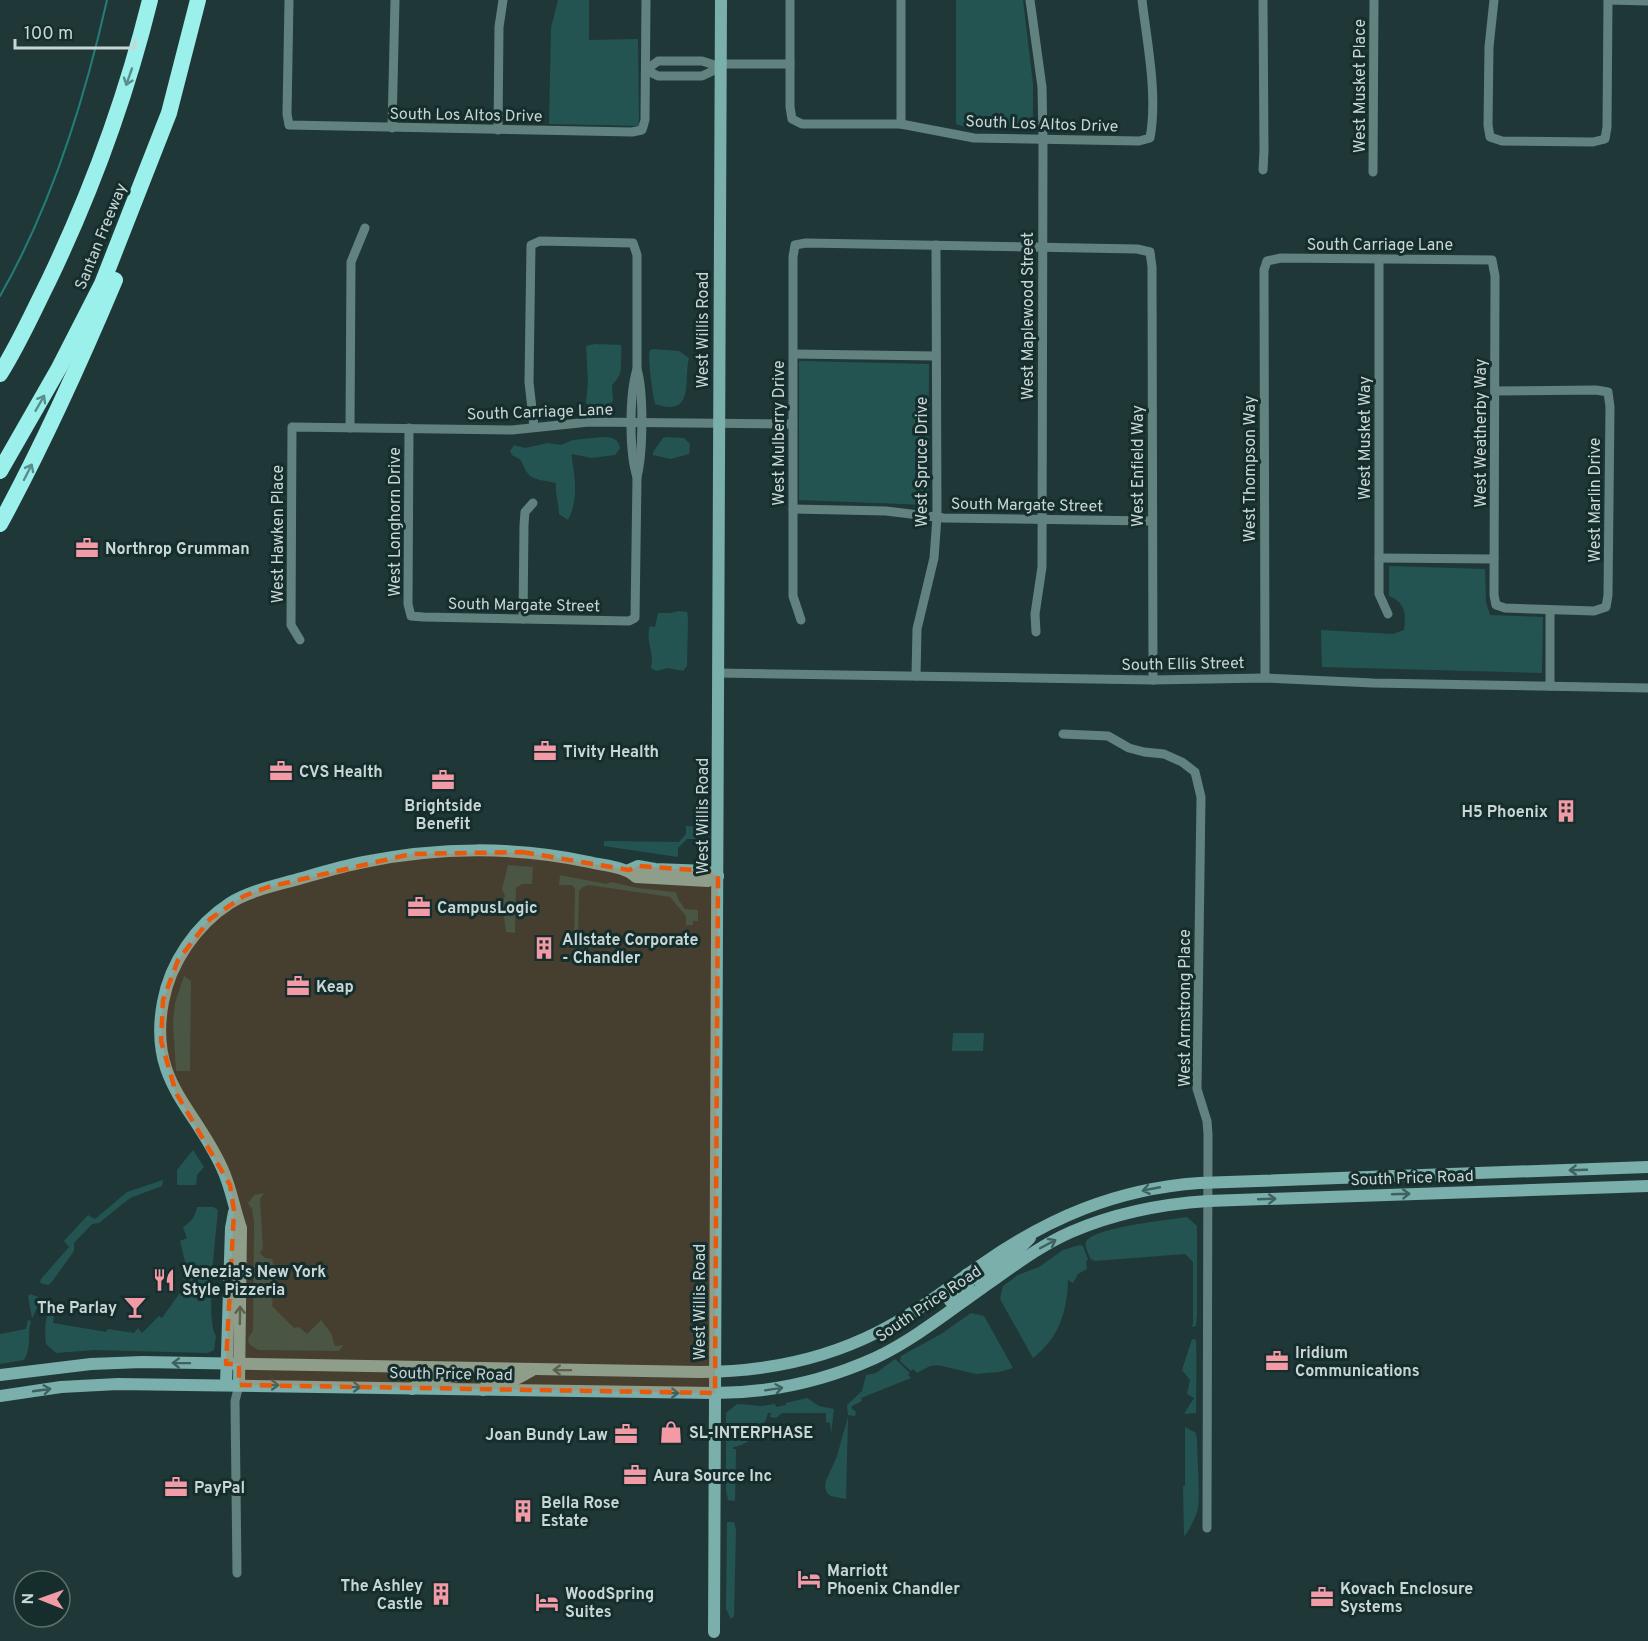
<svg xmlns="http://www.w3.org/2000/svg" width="1648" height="1641" font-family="Overpass,sans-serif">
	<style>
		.green { fill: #235452 }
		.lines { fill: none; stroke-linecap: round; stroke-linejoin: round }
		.stream { stroke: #247d79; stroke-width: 2 }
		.street { stroke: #628280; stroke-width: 9 }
		.secondary { stroke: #7aafab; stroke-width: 12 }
		.highway { stroke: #9cf0eb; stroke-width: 16 }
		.oneway { stroke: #588f8c }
		.oneway2 { stroke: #3d625f }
		.marked { fill: #e8590c; fill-opacity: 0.2; stroke: #e8590c; stroke-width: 4.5; stroke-dasharray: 12 8; stroke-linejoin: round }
		.labels { text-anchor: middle; stroke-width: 6; stroke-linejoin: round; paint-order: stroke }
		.street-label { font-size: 16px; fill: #c8d6d5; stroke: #152e2d }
		.poi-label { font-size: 16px; font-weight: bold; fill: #c8d6d5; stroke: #152e2d; text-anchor: start }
	</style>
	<rect width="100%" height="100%" fill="#1f3837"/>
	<!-- green -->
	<g class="green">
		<path d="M558 0H589V40L638 39 639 126 549 124 551 28Z"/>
		<path d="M956 0H1023L1033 84V128H968L956 124Z"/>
		<path d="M595 344 621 345C622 351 621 355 621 362 621 374 620 376 612 385L613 401 608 406 591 407 586 403 588 382 586 346Z"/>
		<path d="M653 349 679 351 689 358C683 379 696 418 655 404 653 394 647 357 650 350Z"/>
		<path d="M799 361 929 364 928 505 799 500Z"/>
		<path d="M604 437C613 438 618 438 620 448L615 455 591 458 572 454C571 461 574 466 574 473 576 490 576 504 568 520L559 514C559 503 555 494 556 483 535 478 529 482 521 460L512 455 510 451 514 445 525 448 548 443 561 445 573 440Z"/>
		<path d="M667 437 684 438 690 444 689 454 671 459 653 455V452L663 438Z"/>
		<path d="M1389 566 1485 569 1486 602 1490 615 1543 617 1542 673 1322 667 1321 630 1393 634 1404 630C1406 614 1406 603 1389 596Z"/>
		<path d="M679 611 687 612 688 617 687 666 683 671 668 668 656 671 651 668C655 653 645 640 650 626L655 627 658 613H671Z"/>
		<path d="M686 826 700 827 699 839H687L678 848V857L604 846V841L679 842 686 834Z"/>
		<path d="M508 865 533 867 532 884H522L516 888 515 933 506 932 502 903 505 896 502 889Z"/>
		<path d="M560 875 606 884 611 882 638 888 676 892 678 899 685 909 698 910V921H693V925H686V916L670 897 589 885 583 887 579 891 578 938H574L575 889 572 885H559Z"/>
		<path d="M184 976 191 981 190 1071H176L173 1023 175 1003Z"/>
		<path d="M953 1033H984L983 1051H952Z"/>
		<path d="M193 1150 204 1167 197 1175 196 1185H177V1170Z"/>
		<path d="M163 1180 162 1186 130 1198 99 1223 92 1224 74 1243V1251L51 1283 48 1285 40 1283 41 1279 69 1247 64 1241 88 1215 95 1219 127 1192Z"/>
		<path d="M264 1193 260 1199 263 1248 260 1253 265 1258 272 1259 277 1277 264 1290 273 1300 272 1306 294 1328 299 1327 307 1334 321 1320 331 1333 335 1346 343 1345 339 1351 258 1350 249 1344 248 1338 253 1331 254 1222 252 1209 248 1203 254 1195Z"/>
		<path d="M197 1207H213L218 1210C216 1234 205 1321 216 1336L214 1350 208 1353 94 1350 56 1353 46 1344C45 1333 43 1308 58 1307L55 1309 53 1323 106 1332 108 1329 134 1333 138 1328 142 1333 159 1316 162 1318 187 1283 183 1279 188 1273 180 1241 187 1238 183 1227C192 1221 195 1217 197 1207Z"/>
		<path d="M1187 1217 1197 1226V1314L1196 1326 1191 1327 1193 1324V1262L1185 1254 1094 1261 1093 1259 1091 1260C1089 1254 1084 1247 1086 1242 1093 1227 1170 1220 1187 1217Z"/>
		<path d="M1080 1245 1083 1246 1088 1260 1086 1261 1087 1269 1078 1274 1073 1283 1068 1280C1067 1312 1059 1338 1033 1358L1000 1299 1003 1286 1018 1275 1039 1267 1063 1250Z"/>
		<path d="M30 1294 38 1297C40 1305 34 1313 31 1321 27 1336 32 1346 24 1360L0 1364V1334L26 1329 28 1320 31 1321 32 1318 28 1296Z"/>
		<path d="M971 1313 984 1316 1013 1368 999 1372 976 1374 938 1365 930 1366 917 1373 913 1369 911 1371 900 1361 901 1356 941 1334Z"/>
		<path d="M1192 1339 1196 1340C1197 1364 1196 1388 1196 1413L1184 1414 1194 1398 1187 1394 1190 1380 1182 1370Z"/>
		<path d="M895 1359 910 1373 908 1375 911 1378 861 1398 862 1401 852 1406 851 1408 856 1412 855 1416 848 1415 847 1405 862 1391 866 1375 876 1373Z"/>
		<path d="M807 1398 819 1406 834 1409 831 1434 830 1423 826 1422V1413H782L776 1418 770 1417 771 1413H768C764 1430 751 1444 733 1447V1449H736L735 1501 728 1500 726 1490V1413L737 1404 762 1406 775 1404 776 1407 786 1405V1403Z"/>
		<path d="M848 1417 846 1499 831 1496 827 1493 825 1487 826 1481 837 1456Z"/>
		<path d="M1185 1427 1196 1433 1197 1441C1197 1455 1201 1502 1197 1512 1195 1518 1188 1533 1184 1536L1183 1486H1185Z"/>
		<path d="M727 1522H734L736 1529 734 1616 731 1619 726 1609Z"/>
	</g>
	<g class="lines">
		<!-- stream -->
		<path class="stream" d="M0 296C52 205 84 102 107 0"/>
		<!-- street -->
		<g class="street">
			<path d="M289 0 287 114 289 125 632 132 642 130 645 120 646 0"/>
			<path d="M790 0V107L792 119 802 124H901L974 138 1139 141 1150 138C1158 95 1147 43 1142 0"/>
			<path d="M1030 0 1042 87 1043 140 1042 567 1035 614 1036 632"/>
			<path d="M1494 0 1489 47 1488 125 1490 137 1502 141 1593 142 1605 139 1607 127 1608 0"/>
			<path d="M1608 0 1648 1"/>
			<path d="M658 61H702L721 67 702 76H658L646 70Z"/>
			<path d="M721 64H790"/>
			<path d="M901 124V0"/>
			<path d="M392 128 395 0"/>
			<path d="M498 130 499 27 503 0"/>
			<path d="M1263 170 1264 151 1263 0"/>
			<path d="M1373 172 1374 0"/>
			<path d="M1379 259V594L1388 614"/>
			<path d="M794 354 936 356"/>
			<path d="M350 428 351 262 365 228"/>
			<path d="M409 428 408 604 411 616 423 617 629 621 635 618 637 477C643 453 644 393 637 369V255L633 243 540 241 531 245 529 382 534 427"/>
			<path d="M637 477C629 452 629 395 637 369"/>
			<path d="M793 509 886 511 944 518 1152 521"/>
			<path d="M1379 558 1494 559"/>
			<path d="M523 619 524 525 525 512 533 503"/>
			<path d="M801 620 793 596V257L795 245 806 243 1137 249 1150 252 1152 267 1153 680"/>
			<path d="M300 640 291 625 292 427 512 430 589 422 793 424"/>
			<path d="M718 673 1153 680 1265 678 1373 683 1648 688"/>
			<path d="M916 676 917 629 934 558 937 517 936 245"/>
			<path d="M1265 678 1264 270 1267 261 1281 258 1492 260 1495 276 1494 595 1496 605 1505 608 1594 611 1606 607 1608 595 1610 407 1608 392 1596 390 1495 391"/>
			<path d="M1550 686V610"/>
			<path d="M1063 734 1108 736 1129 748 1144 752 1164 754 1182 762 1195 772 1201 797 1197 1089 1207 1121 1208 1134 1207 1528"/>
			<path d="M237 1573 235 1401 239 1385"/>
		</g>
		<!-- secondary -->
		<g class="secondary">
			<path d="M629 870 638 866 655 869 708 871 718 876"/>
			<path d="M982 1288 980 1280 982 1277 1018 1250 1030 1238"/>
			<path d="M950 1301 961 1292 969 1283 967 1274"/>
			<path d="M0 1375 91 1364 142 1362 699 1372C762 1372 821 1361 878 1332 915 1314 947 1288 981 1265 1048 1218 1116 1189 1199 1183L1648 1167"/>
			<path d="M226 1385 231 1228 234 1212"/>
			<path d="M239 1385 241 1228C234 1208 231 1187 222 1168 194 1106 148 1081 163 1002 170 963 196 925 230 903 251 890 278 885 302 878 323 872 343 866 364 862 437 847 516 846 589 862 605 866 624 866 636 877L708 881 718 876"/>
			<path d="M412 1389 426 1379 457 1376 469 1368"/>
			<path d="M483 1390C491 1377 501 1384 513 1380 519 1378 525 1374 531 1371"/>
			<path d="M0 1396 61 1387 118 1384 715 1393C771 1393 824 1381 875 1358 913 1340 948 1312 982 1288 1011 1268 1039 1246 1071 1232 1115 1213 1161 1204 1208 1201L1648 1186"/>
			<path d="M714 1632 721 0"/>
		</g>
		<!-- highway -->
		<g class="highway">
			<path d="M0 374C19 344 33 312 49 280 92 190 126 97 150 0"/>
			<path d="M0 471 59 368 102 284 169 113 198 0"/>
			<path d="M0 524C43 445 80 363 115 280"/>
		</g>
	</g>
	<!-- one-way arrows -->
	<defs><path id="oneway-shaft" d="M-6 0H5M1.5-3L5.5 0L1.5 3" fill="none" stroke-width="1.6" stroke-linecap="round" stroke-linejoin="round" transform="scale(1.5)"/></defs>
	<g class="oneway">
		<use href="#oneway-shaft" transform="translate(129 77) rotate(109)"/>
		<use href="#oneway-shaft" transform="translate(40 403) rotate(-60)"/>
		<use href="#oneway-shaft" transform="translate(28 472) rotate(-63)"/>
	</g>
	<g class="oneway2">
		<use href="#oneway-shaft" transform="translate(1578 1170) rotate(178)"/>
		<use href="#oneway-shaft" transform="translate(1151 1189) rotate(169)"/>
		<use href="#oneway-shaft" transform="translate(1401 1194) rotate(-2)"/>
		<use href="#oneway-shaft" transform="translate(1267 1199) rotate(-2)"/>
		<use href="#oneway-shaft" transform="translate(1048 1244) rotate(-28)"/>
		<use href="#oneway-shaft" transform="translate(240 1315) rotate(-89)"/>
		<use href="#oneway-shaft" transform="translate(181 1363) rotate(-179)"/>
		<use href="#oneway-shaft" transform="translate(562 1370) rotate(-179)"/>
		<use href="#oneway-shaft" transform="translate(270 1385) rotate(1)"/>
		<use href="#oneway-shaft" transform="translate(352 1387) rotate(1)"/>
		<use href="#oneway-shaft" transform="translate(774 1389) rotate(-9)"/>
		<use href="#oneway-shaft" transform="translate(42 1390) rotate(-8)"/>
		<use href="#oneway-shaft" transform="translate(670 1393) rotate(1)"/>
	</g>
	<!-- marked area -->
	<path class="marked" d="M522 852 629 870 638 866 708 871 718 876 715 1393 239 1385V1364H226L234 1211 230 1185 176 1093 161 1041 163 1000 178 960 210 919 244 896 268 887 411 854Z"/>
	<!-- icons -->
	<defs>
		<g id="office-bare" transform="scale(1.8)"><path d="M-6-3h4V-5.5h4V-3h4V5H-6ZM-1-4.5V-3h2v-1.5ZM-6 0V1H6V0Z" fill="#f39aa7" stroke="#152e2d" stroke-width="2.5" paint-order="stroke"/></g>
		<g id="building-bare" transform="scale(1.8)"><path d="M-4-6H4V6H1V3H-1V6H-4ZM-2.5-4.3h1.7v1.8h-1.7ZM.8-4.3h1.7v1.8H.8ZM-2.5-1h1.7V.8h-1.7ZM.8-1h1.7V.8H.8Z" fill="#f39aa7" stroke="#152e2d" stroke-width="2.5" paint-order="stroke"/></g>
		<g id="restaurant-bare" transform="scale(1.8)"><path d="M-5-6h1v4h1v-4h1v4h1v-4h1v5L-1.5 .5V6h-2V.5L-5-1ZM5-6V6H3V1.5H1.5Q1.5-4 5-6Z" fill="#f39aa7" stroke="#152e2d" stroke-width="2.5" paint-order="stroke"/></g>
		<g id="bar-bare" transform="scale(1.8)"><path d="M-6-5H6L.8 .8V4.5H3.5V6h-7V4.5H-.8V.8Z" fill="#f39aa7" stroke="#152e2d" stroke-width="2.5" paint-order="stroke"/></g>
		<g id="shop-bare" transform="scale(1.8)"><path d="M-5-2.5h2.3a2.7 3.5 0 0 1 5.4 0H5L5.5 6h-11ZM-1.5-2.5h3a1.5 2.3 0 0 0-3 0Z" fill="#f39aa7" stroke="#152e2d" stroke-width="2.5" paint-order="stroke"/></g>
		<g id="hotel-bare" transform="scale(1.8)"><path d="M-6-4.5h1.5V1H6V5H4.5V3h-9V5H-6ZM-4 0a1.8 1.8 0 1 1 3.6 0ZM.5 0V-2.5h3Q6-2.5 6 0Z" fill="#f39aa7" stroke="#152e2d" stroke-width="2.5" paint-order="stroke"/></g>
	</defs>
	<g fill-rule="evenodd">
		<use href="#office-bare" x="87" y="548"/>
		<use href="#office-bare" x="545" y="751"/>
		<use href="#office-bare" x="281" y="771"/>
		<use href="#office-bare" x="443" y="780"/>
		<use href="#building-bare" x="1566" y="811"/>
		<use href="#office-bare" x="419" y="907"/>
		<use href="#building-bare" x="544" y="948"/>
		<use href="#office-bare" x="298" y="986"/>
		<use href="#restaurant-bare" x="164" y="1280"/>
		<use href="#bar-bare" x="135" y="1307"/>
		<use href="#office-bare" x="1277" y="1361"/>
		<use href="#shop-bare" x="671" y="1432"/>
		<use href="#office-bare" x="626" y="1434"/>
		<use href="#office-bare" x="635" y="1475"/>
		<use href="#office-bare" x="176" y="1487"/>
		<use href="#building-bare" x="523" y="1511"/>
		<use href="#hotel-bare" x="809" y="1579"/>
		<use href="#building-bare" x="441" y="1594"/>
		<use href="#office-bare" x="1322" y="1597"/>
		<use href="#hotel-bare" x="547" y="1602"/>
	</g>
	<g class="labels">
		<!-- street labels -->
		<g class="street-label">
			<text transform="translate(1359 86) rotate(-90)" y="6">West Musket Place</text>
			<text transform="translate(466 114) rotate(1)" y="6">South Los Altos Drive</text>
			<text transform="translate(1042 123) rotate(2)" y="6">South Los Altos Drive</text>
			<text transform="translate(100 236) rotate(-68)" y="6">Santan Freeway</text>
			<text x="1380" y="250">South Carriage Lane</text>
			<text transform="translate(1027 316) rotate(-90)" y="6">West Maplewood Street</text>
			<text transform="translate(702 330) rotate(-90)" y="6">West Willis Road</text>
			<text transform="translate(540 411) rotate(-2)" y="6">South Carriage Lane</text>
			<text transform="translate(778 433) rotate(-90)" y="6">West Mulberry Drive</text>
			<text transform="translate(1480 433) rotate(-90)" y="6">West Weatherby Way</text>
			<text transform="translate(1364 438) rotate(-90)" y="6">West Musket Way</text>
			<text transform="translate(921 462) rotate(-90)" y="6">West Spruce Drive</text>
			<text transform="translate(1137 466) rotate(-90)" y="6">West Enfield Way</text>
			<text transform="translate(1249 469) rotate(-90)" y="6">West Thompson Way</text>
			<text transform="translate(1594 500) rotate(-90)" y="6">West Marlin Drive</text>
			<text transform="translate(1027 504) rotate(1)" y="6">South Margate Street</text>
			<text transform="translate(394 522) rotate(-90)" y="6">West Longhorn Drive</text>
			<text transform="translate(277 534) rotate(-90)" y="6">West Hawken Place</text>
			<text transform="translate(524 604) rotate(1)" y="6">South Margate Street</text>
			<text transform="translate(1183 663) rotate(-1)" y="6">South Ellis Street</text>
			<text transform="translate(702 816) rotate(-90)" y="6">West Willis Road</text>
			<text transform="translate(1184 1008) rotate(-90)" y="6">West Armstrong Place</text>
			<text transform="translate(1412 1177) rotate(-2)" y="6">South Price Road</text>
			<text transform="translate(699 1302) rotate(-90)" y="6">West Willis Road</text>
			<text transform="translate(928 1303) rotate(-34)" y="6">South Price Road</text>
			<text transform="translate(451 1373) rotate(1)" y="6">South Price Road</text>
		</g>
		<!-- poi labels -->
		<g class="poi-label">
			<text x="105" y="554">Northrop Grumman</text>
			<text x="563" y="757">Tivity Health</text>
			<text x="299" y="777">CVS Health</text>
			<text x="443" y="811" text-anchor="middle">Brightside<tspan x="443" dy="18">Benefit</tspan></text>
			<text x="1548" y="817" text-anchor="end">H5 Phoenix</text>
			<text x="437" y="913">CampusLogic</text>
			<text x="562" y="945">Allstate Corporate<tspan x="562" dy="18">- Chandler</tspan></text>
			<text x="316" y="992">Keap</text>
			<text x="182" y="1277">Venezia's New York<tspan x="182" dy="18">Style Pizzeria</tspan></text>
			<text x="117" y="1313" text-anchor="end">The Parlay</text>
			<text x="1295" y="1358">Iridium<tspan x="1295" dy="18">Communications</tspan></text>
			<text x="689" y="1438">SL-INTERPHASE</text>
			<text x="608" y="1440" text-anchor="end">Joan Bundy Law</text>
			<text x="653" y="1481">Aura Source Inc</text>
			<text x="194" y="1493">PayPal</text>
			<text x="541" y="1508">Bella Rose<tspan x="541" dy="18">Estate</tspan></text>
			<text x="827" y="1576">Marriott<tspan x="827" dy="18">Phoenix Chandler</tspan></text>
			<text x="423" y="1591" text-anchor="end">The Ashley<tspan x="423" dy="18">Castle</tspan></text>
			<text x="1340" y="1594">Kovach Enclosure<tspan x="1340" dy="18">Systems</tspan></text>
			<text x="565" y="1599">WoodSpring<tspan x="565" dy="18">Suites</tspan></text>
		</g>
	</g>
	<!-- north arrow -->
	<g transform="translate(42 1599) rotate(271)"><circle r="28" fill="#152e2d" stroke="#5d7170" stroke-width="1.5"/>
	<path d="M0-4.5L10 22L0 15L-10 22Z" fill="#f39aa7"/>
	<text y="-9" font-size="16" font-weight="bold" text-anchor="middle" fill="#c8d6d5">N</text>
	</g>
	<!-- scale -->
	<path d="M15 39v9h120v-9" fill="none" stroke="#c8d6d5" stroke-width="3"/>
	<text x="24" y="39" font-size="18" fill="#c8d6d5" stroke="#152e2d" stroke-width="4.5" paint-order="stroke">100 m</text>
</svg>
